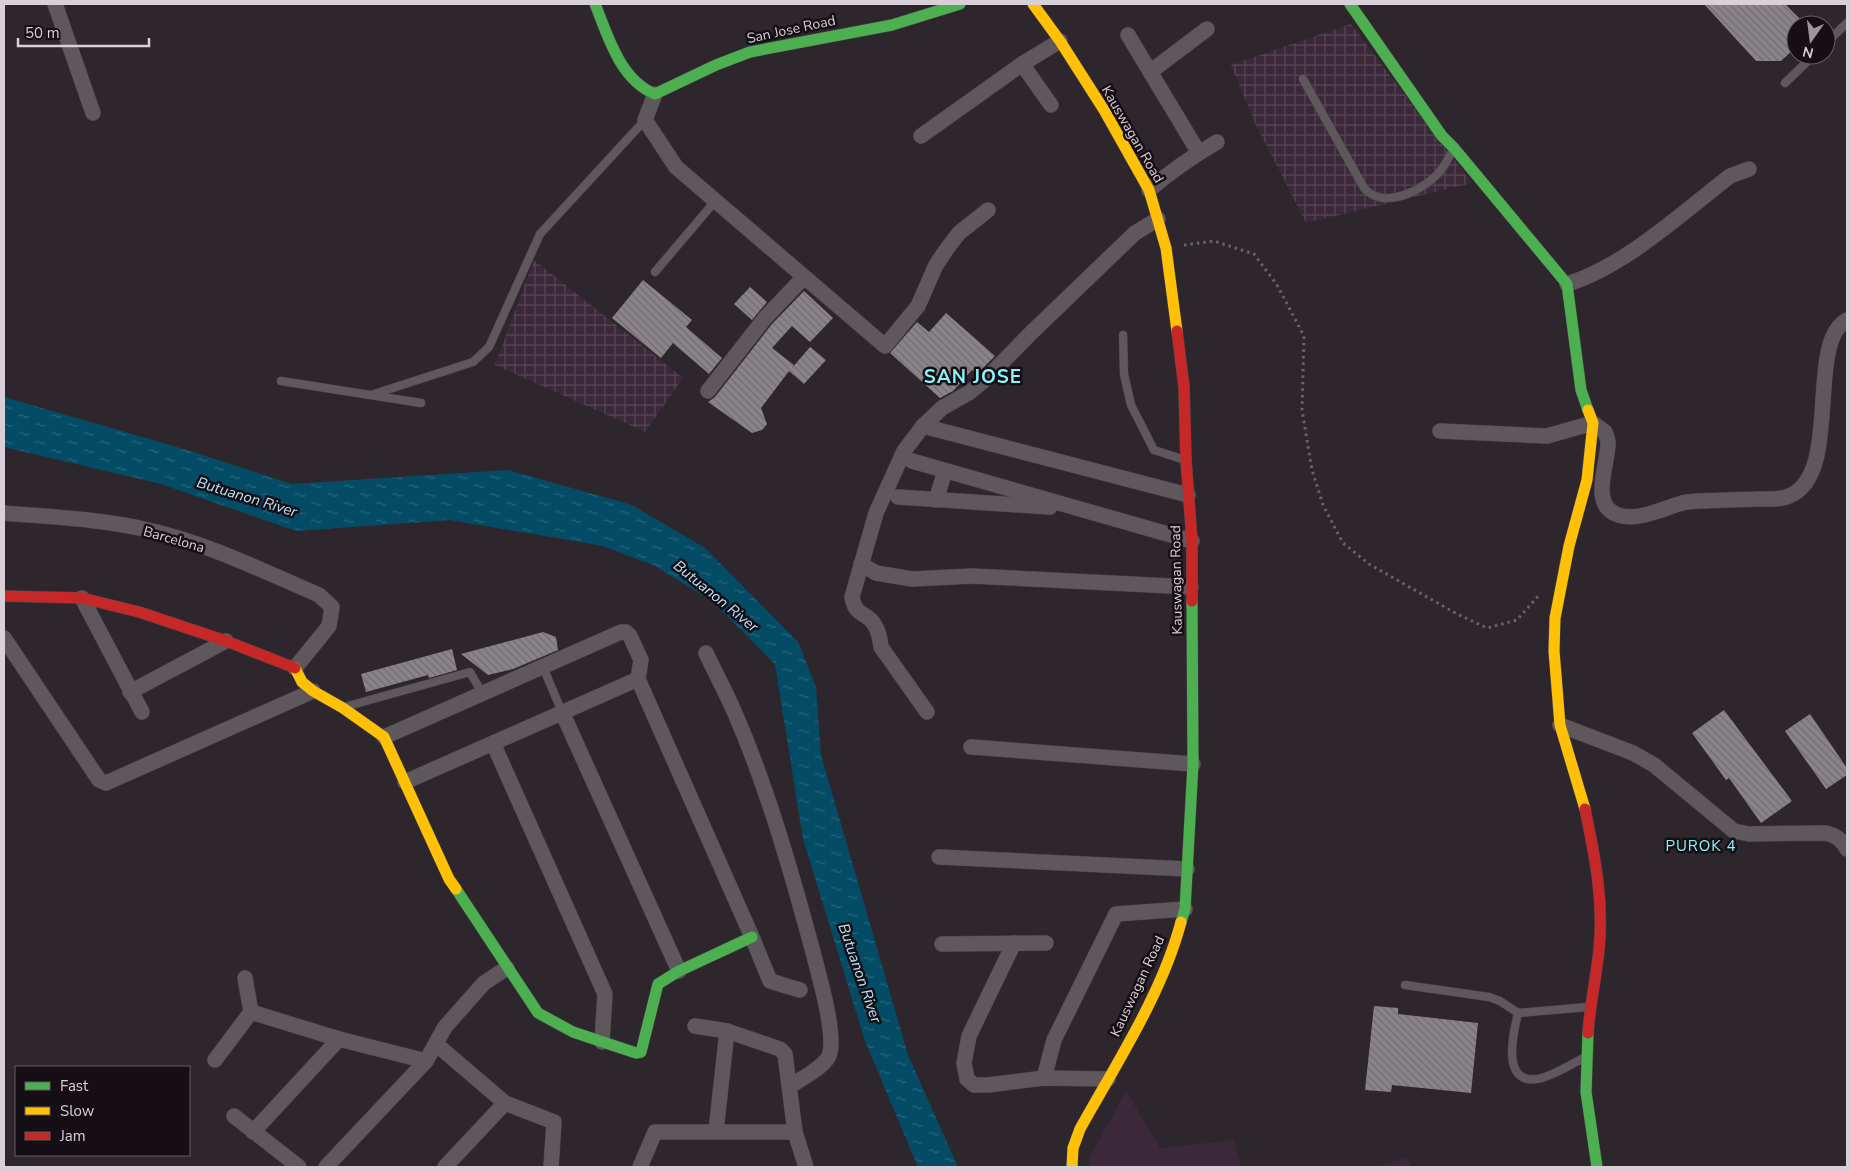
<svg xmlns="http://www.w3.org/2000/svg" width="1851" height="1171" font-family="'Nunito Sans',sans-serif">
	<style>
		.built { fill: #3b293a }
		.industrial { fill: url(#industrial-grid) }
		.water { fill: url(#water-ripples) }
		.building { fill: url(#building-back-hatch) }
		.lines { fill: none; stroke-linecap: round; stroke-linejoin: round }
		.lane-casing { stroke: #494248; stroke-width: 9 }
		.street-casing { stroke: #494248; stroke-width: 16 }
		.fast-casing { stroke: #494248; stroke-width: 12 }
		.slow-casing { stroke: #494248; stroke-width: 12 }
		.jam-casing { stroke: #494248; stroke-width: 12 }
		.path { stroke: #696368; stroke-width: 3; stroke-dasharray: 2.5 4; stroke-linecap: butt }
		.lane { stroke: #5e585d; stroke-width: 8 }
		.street { stroke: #5e585d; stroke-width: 15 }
		.fast { stroke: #4caf50; stroke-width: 11 }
		.slow { stroke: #ffc107; stroke-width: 11 }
		.jam { stroke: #c62828; stroke-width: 11 }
		.labels { text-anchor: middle; stroke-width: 5; stroke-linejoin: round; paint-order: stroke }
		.street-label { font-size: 14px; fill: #d9cfd8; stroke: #150f15 }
		.water-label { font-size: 15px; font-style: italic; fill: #b9e2f8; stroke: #150f15 }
		.neighbourhood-label { font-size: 15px; letter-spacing: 1px; fill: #8af5f9; stroke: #150f15 }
		.district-label { font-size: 19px; font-weight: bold; letter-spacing: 1px; fill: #8af5f9; stroke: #150f15 }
	</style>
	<defs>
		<pattern id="industrial-grid" width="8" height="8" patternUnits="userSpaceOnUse" patternTransform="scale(1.25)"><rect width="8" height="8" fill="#3b293a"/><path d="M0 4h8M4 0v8" fill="none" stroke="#574756"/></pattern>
		<pattern id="water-ripples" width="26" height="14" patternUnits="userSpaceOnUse" patternTransform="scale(1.25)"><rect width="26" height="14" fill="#044c66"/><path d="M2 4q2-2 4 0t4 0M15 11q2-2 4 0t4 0" fill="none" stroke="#28657b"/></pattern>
		<pattern id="building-back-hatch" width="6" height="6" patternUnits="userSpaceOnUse" patternTransform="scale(1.25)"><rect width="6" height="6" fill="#8a8489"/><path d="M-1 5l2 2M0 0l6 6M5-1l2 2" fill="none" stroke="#706c70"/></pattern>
	</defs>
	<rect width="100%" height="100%" fill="#2e262d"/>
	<!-- built -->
	<g class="built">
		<path d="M1126 1091 1160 1148 1233 1140 1242 1167H1089V1159Z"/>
		<path d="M1408 1157 1412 1167H1373Z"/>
	</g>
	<!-- industrial -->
	<g class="industrial">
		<path d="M1351 24 1472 183 1306 223 1255 123 1231 65Z"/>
		<path d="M534 260 683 378 645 432 495 365Z"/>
	</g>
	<!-- water -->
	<path class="water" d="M4 397 187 450 292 484 508 470 632 505 705 548 798 642 816 687 821 755 908 1055 958 1167H918L865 1041 803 839 775 664 713 602 655 566 603 546 450 520 296 531 161 484 4 447Z"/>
	<!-- building -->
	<g class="building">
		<path d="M1704 4H1785L1806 25H1796V47L1781 61H1756Z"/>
		<path d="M643 280 692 320 686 327 722 358 709 374 673 343 661 358 612 318Z"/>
		<path d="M750 287 767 302 752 320 734 304Z"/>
		<path d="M804 291 833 318 810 342 792 326 772 348 794 365 792 368 810 347 826 360 804 384 789 371 761 408 767 424 762 430 752 433 708 402 715 397 772 324Z"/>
		<path d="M946 313 995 356 977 374 972 370 953 391 940 398 890 353 917 322 929 332Z"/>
		<path d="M543 632 556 637 558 650 513 669 488 675 461 654Z"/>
		<path d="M452 649 457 670 429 678 428 675 366 692 361 674Z"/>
		<path d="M1724 710 1792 801 1761 823 1729 778 1726 780 1692 733Z"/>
		<path d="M1810 714 1847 768V775L1826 789 1785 731Z"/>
		<path d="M1374 1006 1398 1008V1014L1478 1023 1471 1093 1392 1085 1391 1092 1365 1090Z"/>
	</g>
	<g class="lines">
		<!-- lane casing -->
		<g class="lane-casing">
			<g id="lane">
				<path d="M1826 43 1847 23"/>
				<path d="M1303 79 1364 188C1384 211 1425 190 1441 170 1446 164 1449 156 1453 150"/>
				<path d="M1785 83 1814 55"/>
				<path d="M655 272 716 200"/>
				<path d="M1123 335 1124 374 1131 405 1154 450 1185 460"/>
				<path d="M281 381 421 403"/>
				<path d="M371 395 473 362 489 347 540 234 645 120"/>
				<path d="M543 667 562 712"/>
				<path d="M348 706 470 672 482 693"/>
				<path d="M1405 985 1489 997 1500 1001 1518 1013 1588 1007"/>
				<path d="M1518 1013C1513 1034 1501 1084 1537 1079 1551 1077 1571 1064 1584 1058"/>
			</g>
		</g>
		<!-- street casing -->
		<g class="street-casing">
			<g id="street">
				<path d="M55 4 93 113"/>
				<path d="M1128 35 1199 153"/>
				<path d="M1022 64 1051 105"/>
				<path d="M1150 72 1207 29"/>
				<path d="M655 94 645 120 676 167 885 346 918 306 936 265 946 250 959 233 988 210"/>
				<path d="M921 136 1022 64 1060 41"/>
				<path d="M1149 190C1170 172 1193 156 1217 142"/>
				<path d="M1567 284C1624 267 1682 213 1730 176L1749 169"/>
				<path d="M708 391 765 318 804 277"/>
				<path d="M923 426 1188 495"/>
				<path d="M1440 431 1547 436 1593 423 1605 432C1606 435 1608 439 1608 443 1608 465 1589 505 1618 515 1629 519 1643 516 1655 512 1666 509 1676 504 1687 502 1711 500 1736 500 1759 499 1769 499 1781 500 1789 496 1843 475 1805 342 1847 320"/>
				<path d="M912 461 1192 541"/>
				<path d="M898 497 1050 507"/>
				<path d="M936 500 945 471"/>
				<path d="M4 513C52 517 101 519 148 530 207 543 263 571 319 595L332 607 329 626 295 668"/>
				<path d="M861 564 876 573 912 579 972 576 1191 587"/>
				<path d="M82 598 142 712"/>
				<path d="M4 638 99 780 106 783 313 691"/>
				<path d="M706 653C715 672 725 691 734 711 768 789 791 871 813 952 819 976 835 1030 830 1053 827 1066 801 1079 790 1086"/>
				<path d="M130 692 226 641"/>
				<path d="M562 712 679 971"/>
				<path d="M927 712 881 647C880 639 879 631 874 624 866 611 856 618 852 597L876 513 904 451 923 426 942 408 970 392 987 378 1031 333 1135 233 1158 219"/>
				<path d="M1560 725 1633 753 1654 765 1734 831 1749 834 1826 833C1837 836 1842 840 1847 849"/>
				<path d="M384 737 621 632H626L630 636 641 660 638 679 752 937 770 981 800 990"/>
				<path d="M493 743 605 994 602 1042"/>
				<path d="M971 747 1193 764"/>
				<path d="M405 782 638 679"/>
				<path d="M939 857 1187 869"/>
				<path d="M1014 943 969 1036 964 1063 967 1079 974 1085H988L1044 1078 1108 1079"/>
				<path d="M942 944 1046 943"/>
				<path d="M251 1012 339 1039 426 1061"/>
				<path d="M695 1026 727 1031 780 1049 785 1054 795 1132 806 1167"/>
				<path d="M436 1044 505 1103 554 1122 551 1167"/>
				<path d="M215 1060 251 1012 245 978"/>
				<path d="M1044 1078 1054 1040 1116 914 1185 909"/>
				<path d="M234 1116 299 1167"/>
				<path d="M716 1131 727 1031"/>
				<path d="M253 1132 339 1039"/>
				<path d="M326 1167 426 1061 445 1027 484 983 507 968"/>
				<path d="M445 1167 505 1103"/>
				<path d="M640 1167 655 1132H795"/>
			</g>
		</g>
		<!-- fast casing -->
		<g class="fast-casing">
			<g id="fast">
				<path d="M595 4C608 36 620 80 655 94L716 65 750 52 892 25 960 4"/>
				<path d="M1350 4 1442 136 1454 148 1567 284 1581 390 1588 410"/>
				<path d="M456 889 538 1013 573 1032 636 1053 641 1052 658 984 679 971 752 937"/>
				<path d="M1181 922 1185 909 1193 764 1192 601"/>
				<path d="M1588 1033 1586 1092 1597 1167"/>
			</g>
		</g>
		<!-- slow casing -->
		<g class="slow-casing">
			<g id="slow">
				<path d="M1033 4 1060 41 1104 110 1149 190 1166 248 1177 331"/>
				<path d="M295 668 302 682 313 691 343 708 384 737 449 879 456 889"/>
				<path d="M1585 809 1560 725 1554 651 1555 618 1569 546 1587 480 1593 423 1588 410"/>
				<path d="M1072 1167 1073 1148 1080 1129C1116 1064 1162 994 1181 922"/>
			</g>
		</g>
		<!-- jam casing -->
		<g class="jam-casing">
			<g id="jam">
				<path d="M1177 331 1184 387 1186 460 1192 541V601"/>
				<path d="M4 596 82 598 139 612 226 641 295 668"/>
				<path d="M1585 809C1595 857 1604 901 1599 950 1596 978 1590 1005 1588 1033"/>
			</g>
		</g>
		<!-- path -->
		<path class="path" d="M1184 245 1214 241 1254 254 1277 285 1304 336 1302 410 1312 470 1323 505 1343 543 1369 564 1457 614 1487 628 1517 620 1540 594"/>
		<!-- lane -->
		<use href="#lane" class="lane"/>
		<!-- street -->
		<use href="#street" class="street"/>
		<!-- fast -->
		<use href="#fast" class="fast"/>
		<!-- slow -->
		<use href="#slow" class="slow"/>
		<!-- jam -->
		<use href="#jam" class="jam"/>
	</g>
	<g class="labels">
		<!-- street labels -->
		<g class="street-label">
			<text transform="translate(791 29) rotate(-12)" y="5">San Jose Road</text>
			<text transform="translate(1133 134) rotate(60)" y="5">Kauswagan Road</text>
			<text transform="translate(174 539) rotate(16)" y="5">Barcelona</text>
			<text transform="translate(1176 580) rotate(-91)" y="5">Kauswagan Road</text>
			<text transform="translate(1137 986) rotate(-65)" y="5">Kauswagan Road</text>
		</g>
		<!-- water labels -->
		<g class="water-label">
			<text transform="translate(247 497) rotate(17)" y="5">Butuanon River</text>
			<text transform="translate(716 596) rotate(39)" y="5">Butuanon River</text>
			<text transform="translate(860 973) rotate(71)" y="5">Butuanon River</text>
		</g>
		<!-- neighbourhood labels -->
		<g class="neighbourhood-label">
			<text x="1701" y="851">PUROK 4</text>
		</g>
		<!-- district labels -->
		<g class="district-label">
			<text x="973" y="383">SAN JOSE</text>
		</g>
	</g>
	<!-- border -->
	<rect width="1851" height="1171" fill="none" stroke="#d9cfd8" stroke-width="10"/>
	<!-- legend -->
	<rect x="15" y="1066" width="175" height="90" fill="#150f15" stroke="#635c63"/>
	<rect x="25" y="1082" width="25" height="8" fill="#4caf50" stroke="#635c63"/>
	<text x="60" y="1091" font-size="15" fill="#d9cfd8">Fast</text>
	<rect x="25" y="1107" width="25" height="8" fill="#ffc107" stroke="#635c63"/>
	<text x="60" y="1116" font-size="15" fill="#d9cfd8">Slow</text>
	<rect x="25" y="1132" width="25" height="8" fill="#c62828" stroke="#635c63"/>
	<text x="60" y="1141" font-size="15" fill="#d9cfd8">Jam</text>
	<!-- north arrow -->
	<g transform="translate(1811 40) rotate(194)"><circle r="24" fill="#150f15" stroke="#635c63"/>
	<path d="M0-4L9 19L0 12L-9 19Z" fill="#9d949c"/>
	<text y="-8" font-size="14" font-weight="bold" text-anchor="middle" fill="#d9cfd8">N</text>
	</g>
	<!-- scale -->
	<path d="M18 38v8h131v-8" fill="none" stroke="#d9cfd8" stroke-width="2.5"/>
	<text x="25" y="38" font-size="15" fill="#d9cfd8" stroke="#150f15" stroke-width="4" paint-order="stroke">50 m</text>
</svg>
